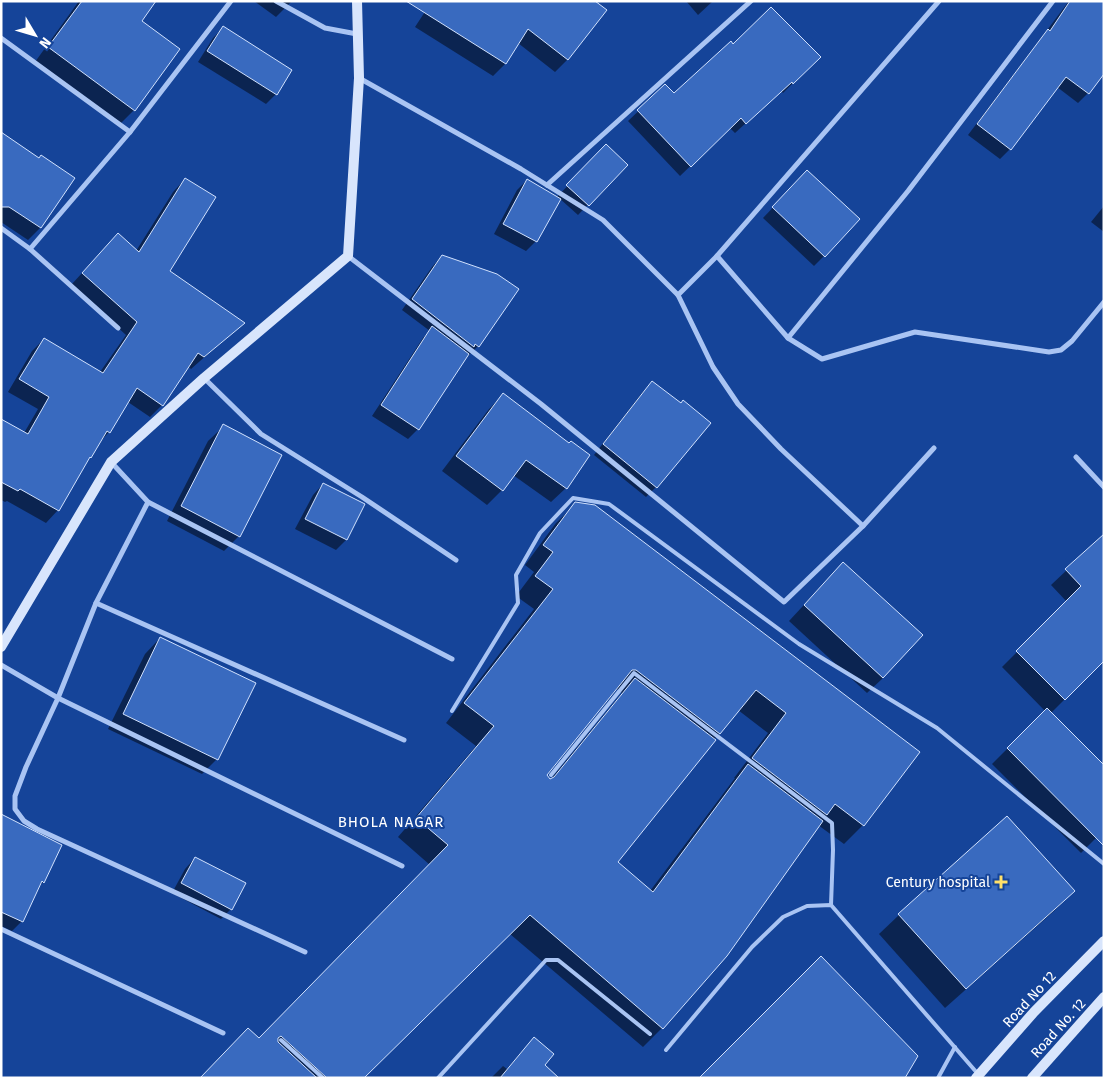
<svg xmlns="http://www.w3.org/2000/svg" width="1105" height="1079" font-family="'Fira Sans',sans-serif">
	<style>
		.shadow { fill: #0007; fill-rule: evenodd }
		.building { fill: #396abf; stroke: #d1e1fd }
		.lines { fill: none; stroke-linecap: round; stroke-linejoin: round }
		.lane { stroke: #a9c4f3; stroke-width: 4 }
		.street { stroke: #a9c4f3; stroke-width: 5 }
		.secondary { stroke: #d8e5fc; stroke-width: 10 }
		.poi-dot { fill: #ffe06a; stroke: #154499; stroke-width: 2 }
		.labels { text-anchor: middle; stroke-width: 4; stroke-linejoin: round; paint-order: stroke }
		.poi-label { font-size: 14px; fill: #fff; stroke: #154499; text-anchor: end }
		.street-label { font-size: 14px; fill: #fff; stroke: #154499 }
		.neighbourhood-label { font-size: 15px; letter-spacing: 1px; fill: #fff; stroke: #154499 }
	</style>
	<rect width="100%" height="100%" fill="#154499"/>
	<!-- shadow -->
	<g class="shadow">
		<path d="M79 1H154L140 21 178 49 134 110 120 124 35 62Z"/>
		<path d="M254 1H292L276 17Z"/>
		<path d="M432 1 605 10 567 60 555 72 518 43 505 64 493 76 415 27Z"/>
		<path d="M686 1H713L698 15Z"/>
		<path d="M1069 1H1104L1088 93 1078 103 1057 87 1010 149 1000 159 968 135Z"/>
		<path d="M223 28 291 71 276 94 266 104 198 62 213 38Z"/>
		<path d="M733 45 819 57 783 93 781 91 735 133 730 128 680 176 628 121 665 86 674 95Z"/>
		<path d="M1 133 38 160 73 178 40 228 28 240 1 222Z"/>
		<path d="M596 156 626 165 578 215 559 198 536 241 526 251 494 234 517 190 527 180 556 198Z"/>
		<path d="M185 179 168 272 243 323 191 369 188 366 162 405 150 417 128 402 109 432 100 442 87 461 58 510 46 523 7 501 5 502 1 500V420L24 433 38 409 8 392 32 351 44 339 100 372 126 335 71 285 106 247 136 251 173 192Z"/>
		<path d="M797 182 824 256 814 266 763 218Z"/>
		<path d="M1104 206V232L1091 222Z"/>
		<path d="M442 256 478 346 468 356 467 355 418 429 408 439 372 416 423 338 430 331 402 310 432 267Z"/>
		<path d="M652 383 656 487 646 497 594 455 642 393Z"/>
		<path d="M503 395 566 488 551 502 513 475 502 490 487 505 442 471 489 409Z"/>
		<path d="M224 426 239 536 224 551 167 521 208 441Z"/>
		<path d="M323 484 364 505 346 540 336 550 295 529 313 495Z"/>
		<path d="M576 504 918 752 863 825 844 844 818 825 726 955 662 1028 643 1047 510 934 362 1078H201L259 1040 430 865 398 837 476 746 446 723 534 609 516 596 534 572 525 565 556 523ZM617 689 622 693 550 780 546 775ZM738 710 768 733 734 778H735L650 891 616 862Z"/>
		<path d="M1104 535V660L1051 713 1104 830 1081 853 992 764 1045 711 1002 667 1067 602 1051 585Z"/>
		<path d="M828 579 883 678 867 693 789 621Z"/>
		<path d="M160 638 217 759 202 774 108 729 145 654Z"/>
		<path d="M1 818 43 882 37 888 22 921 12 931 1 926Z"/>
		<path d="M195 858 231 909 221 919 172 893 185 869Z"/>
		<path d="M1073 891 1054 911 945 1008 879 934 899 915Z"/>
		<path d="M524 1049 543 1065 544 1078H491L503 1066 507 1069Z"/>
	</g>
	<!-- building -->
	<g class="building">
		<path d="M82 1H156L142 21 180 49 135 111 48 47Z"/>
		<path d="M406 1H595L607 10 568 60 528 29 506 64Z"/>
		<path d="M1070 1H1104V74L1089 94 1066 77 1011 150 977 124 1048 29 1050 31Z"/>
		<path d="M771 7 821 57 793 84 792 82 746 124 741 118 691 167 637 110 665 84 674 93 731 41 733 44Z"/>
		<path d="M223 26 292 70 277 95 207 51Z"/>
		<path d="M1 132 39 158 41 155 75 178 41 228 9 207H1Z"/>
		<path d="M606 144 628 165 589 206 566 185Z"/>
		<path d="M807 170 860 219 825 257 772 207Z"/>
		<path d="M185 178 216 197 170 271 245 323 204 357 198 353 163 406 137 388 110 433 107 431 91 458 90 457 59 511 20 489 18 491 1 482V419L28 434 49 397 19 379 44 338 103 373 137 322 82 273 118 233 139 252Z"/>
		<path d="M527 179 561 199 537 242 503 224Z"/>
		<path d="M442 255 497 274 519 289 479 347 475 344 474 347 412 299Z"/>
		<path d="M432 326 469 354 419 430 381 405Z"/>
		<path d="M652 381 681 403 683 400 711 423 657 488 603 444Z"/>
		<path d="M503 393 569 443 571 441 590 455 567 489 526 460 503 491 456 456Z"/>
		<path d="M223 424 282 455 240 537 181 506Z"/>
		<path d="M323 483 365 504 347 540 305 519Z"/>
		<path d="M575 502 595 505 920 752 864 826 835 804 827 815 752 758 786 713 756 690 720 734 636 670H632L547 775 550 779 554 777 635 678 716 740 618 862 653 892 748 764 823 821 727 956 663 1029 530 915 364 1078H327L281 1036 278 1038V1042L317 1078H200L248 1028 259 1038 448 845 416 818 494 726 464 703 553 589 535 576 553 552 543 545Z"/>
		<path d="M1104 534V661L1065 700 1016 651 1081 586 1065 569Z"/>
		<path d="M843 562 923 635 883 678 804 605Z"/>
		<path d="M160 637 256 683 218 760 123 714Z"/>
		<path d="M1047 708 1104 765V846L1007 748Z"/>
		<path d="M1 814 62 845 44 883 42 881 23 922 1 912Z"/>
		<path d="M1007 816 1075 891 966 989 898 914Z"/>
		<path d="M195 857 246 883 232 910 181 883Z"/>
		<path d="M821 956 918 1056 905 1078H699Z"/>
		<path d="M534 1037 554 1054 545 1065 559 1078H500Z"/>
	</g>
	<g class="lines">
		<!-- lane -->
		<g class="lane">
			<path d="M452 711 518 603 516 575 540 533 573 498 609 504 799 644 937 728 1104 864"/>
			<path d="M551 775 634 673 832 823 833 850 831 905"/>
			<path d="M281 1040 323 1078"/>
			<path d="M666 1050 752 947 783 917 807 906 831 905 978 1074"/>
			<path d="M438 1078 546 960H558L650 1034"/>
			<path d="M938 1078 955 1047"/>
		</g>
		<!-- street -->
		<g class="street">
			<path d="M276 1 325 28 357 34"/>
			<path d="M1 38 130 132"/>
			<path d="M359 78 521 169 603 220 678 295 713 367 738 404 781 449 863 526"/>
			<path d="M547 185 751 1"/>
			<path d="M1 228 30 249 118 328"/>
			<path d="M30 249 130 132 231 1"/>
			<path d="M348 256 541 404 784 602 863 526 934 448"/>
			<path d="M717 256 788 338 822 359 915 332 1049 352 1061 350 1072 341 1104 302"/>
			<path d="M678 295 717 256 939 1"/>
			<path d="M788 338 908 191 1053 1"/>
			<path d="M204 378 261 434 362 497 456 560"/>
			<path d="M1076 457 1104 487"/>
			<path d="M111 462 148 502 452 659"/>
			<path d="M148 502 96 603 58 698 26 767 15 796V809L24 821 37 829 305 952"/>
			<path d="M96 603 404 740"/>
			<path d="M1 665 58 698 402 866"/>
			<path d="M1 929 223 1033"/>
		</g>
		<!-- secondary -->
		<g class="secondary">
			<path d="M1 647 111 462 204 378 348 256 359 78 357 1"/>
			<path d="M976 1078 1034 1012 1104 941"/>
			<path d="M1032 1078 1104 997"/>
		</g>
	</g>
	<!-- markers -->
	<path class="poi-dot" d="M998.5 874.5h5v5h5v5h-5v5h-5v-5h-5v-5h5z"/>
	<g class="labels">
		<!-- poi labels -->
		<g class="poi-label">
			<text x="990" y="887">Century hospital</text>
		</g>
		<!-- street labels -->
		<g class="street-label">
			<text transform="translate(1029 999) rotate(-47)" y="5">Road No 12</text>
			<text transform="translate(1058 1028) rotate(-48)" y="5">Road No. 12</text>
		</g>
		<!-- neighbourhood labels -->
		<g class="neighbourhood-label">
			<text x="391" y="827">BHOLA NAGAR</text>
		</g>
	</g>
	<!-- border -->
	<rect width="1105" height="1079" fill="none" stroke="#ffffff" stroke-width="5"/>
	<!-- north arrow -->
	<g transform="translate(35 35) rotate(128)" stroke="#154499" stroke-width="4" paint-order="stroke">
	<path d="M0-4L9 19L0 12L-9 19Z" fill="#ffffff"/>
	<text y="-8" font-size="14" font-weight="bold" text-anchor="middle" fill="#ffffff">N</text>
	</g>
</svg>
